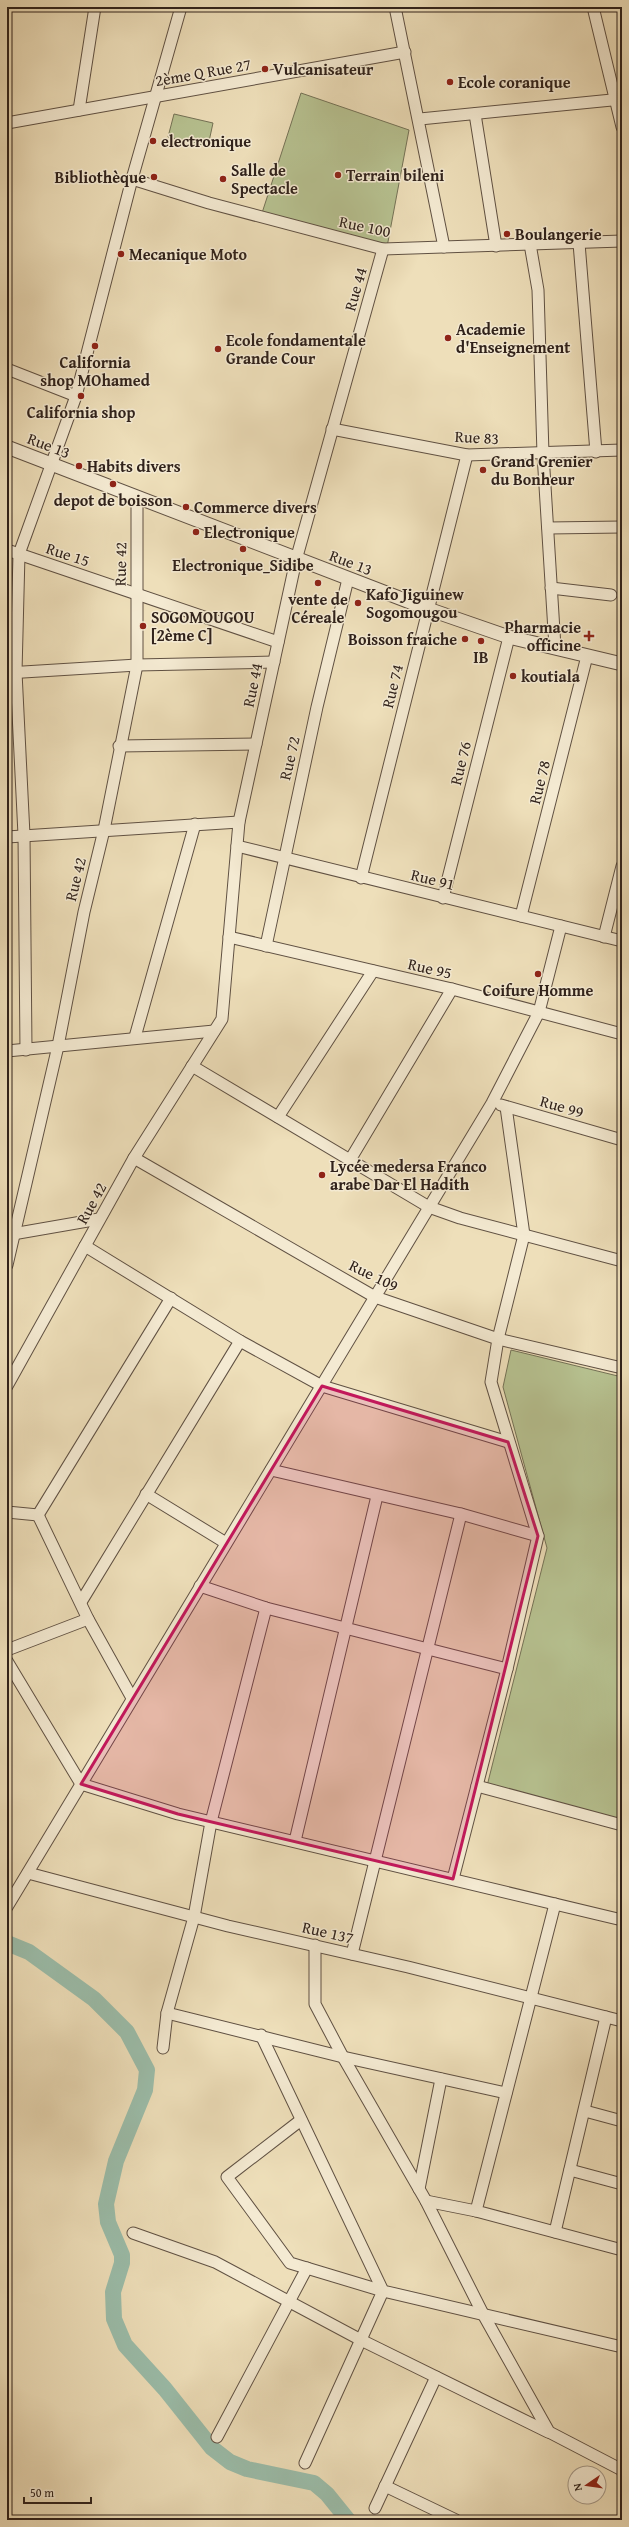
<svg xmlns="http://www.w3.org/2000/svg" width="629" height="2527" font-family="'Gentium Book Plus',serif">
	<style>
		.green { fill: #b7c291; stroke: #747256 }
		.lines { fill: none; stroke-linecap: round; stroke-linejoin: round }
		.river { stroke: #9bbdaa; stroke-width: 16 }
		.minor-casing { stroke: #605143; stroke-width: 13 }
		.tertiary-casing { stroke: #605143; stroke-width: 15 }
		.minor { stroke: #f4ead2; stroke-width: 11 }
		.tertiary { stroke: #f4ead2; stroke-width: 13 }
		.marked { fill: #c2185b; fill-opacity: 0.2; stroke: #c2185b; stroke-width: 3; stroke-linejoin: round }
		.poi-dot { fill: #8f2418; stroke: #f4ead2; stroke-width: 1.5 }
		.labels { text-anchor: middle; stroke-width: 3; stroke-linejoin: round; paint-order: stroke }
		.poi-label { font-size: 16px; font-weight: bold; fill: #30221b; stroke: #f4ead2; text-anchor: start }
		.street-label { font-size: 16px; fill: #30221b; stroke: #f4ead2 }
	</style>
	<rect width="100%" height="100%" fill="#eedfba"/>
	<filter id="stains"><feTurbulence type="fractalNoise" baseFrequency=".005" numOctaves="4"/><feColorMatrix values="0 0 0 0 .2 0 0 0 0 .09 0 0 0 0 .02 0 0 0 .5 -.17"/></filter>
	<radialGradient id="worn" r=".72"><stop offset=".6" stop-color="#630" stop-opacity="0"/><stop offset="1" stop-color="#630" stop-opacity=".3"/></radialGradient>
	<!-- green -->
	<g class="green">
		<path d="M301 93 409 130 387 247 262 213Z"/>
		<path d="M174 114 213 123 208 146 168 137Z"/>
		<path d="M511 1350 622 1377V1820L487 1786 547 1548 503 1387Z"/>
	</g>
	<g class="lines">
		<!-- river -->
		<path class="river" d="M7 1943 29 1952 94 1999 127 2032 147 2070 145 2090 116 2161 106 2204 108 2222 122 2255V2263L113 2292 114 2319 125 2345 165 2389 212 2448 230 2462 247 2469 314 2483 327 2494 348 2520"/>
		<!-- minor casing -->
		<g class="minor-casing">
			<g id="minor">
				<path d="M395 7 444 247"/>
				<path d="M593 7 622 127"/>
				<path d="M79 110 95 7"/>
				<path d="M475 114 496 246"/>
				<path d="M420 119 622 99"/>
				<path d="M7 123 405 52"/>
				<path d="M132 179 209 203 383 249 622 241"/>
				<path d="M579 243 596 452"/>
				<path d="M530 244 538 290 543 454 555 647"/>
				<path d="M7 369 76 396"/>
				<path d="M332 429 467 455 622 450"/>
				<path d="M548 528 622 527"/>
				<path d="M7 550 278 642"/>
				<path d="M551 588 611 595"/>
				<path d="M7 673 137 665 274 662"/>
				<path d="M119 746 256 744"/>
				<path d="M7 837 239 822"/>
				<path d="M237 846 622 941"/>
				<path d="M361 878 467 455"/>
				<path d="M443 898 509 637"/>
				<path d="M521 916 587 656"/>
				<path d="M229 937 452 989 622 1034"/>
				<path d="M604 937 622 866"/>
				<path d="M266 946 317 707 348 579"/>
				<path d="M135 1037 195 824"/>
				<path d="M26 1050 24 835 16 672 19 554 76 396 132 179 181 7"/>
				<path d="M7 1051 214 1031"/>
				<path d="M192 1066 429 1207 460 1218 622 1261"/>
				<path d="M501 1105 622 1140"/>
				<path d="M278 1117 373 971"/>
				<path d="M134 1158 375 1297 498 1339 622 1368"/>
				<path d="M350 1160 452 989"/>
				<path d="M7 1235 99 1219"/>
				<path d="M85 1246 240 1341 322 1386 508 1442"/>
				<path d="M7 1265 58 1046 84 912 104 830 137 665V497"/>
				<path d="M7 1386 134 1158 222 1019 239 822 296 560 383 249"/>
				<path d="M271 1470 461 1514 538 1536"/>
				<path d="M146 1494 226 1543"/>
				<path d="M7 1512 38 1515"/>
				<path d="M38 1515 171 1298"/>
				<path d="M38 1515 88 1619 132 1698"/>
				<path d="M200 1586 266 1608 507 1669"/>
				<path d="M81 1602 240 1341"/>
				<path d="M7 1650 88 1619"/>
				<path d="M7 1661 81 1784 178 1814 622 1920"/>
				<path d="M477 1786 622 1825"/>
				<path d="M295 1841 377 1496"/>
				<path d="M28 1873 228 1926 408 1967 622 2021"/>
				<path d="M453 1879 507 1669 538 1536 491 1382 498 1339 524 1235 506 1107"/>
				<path d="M555 1904 476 2211 622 2250"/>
				<path d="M7 1907 492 1103 539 1012 561 926"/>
				<path d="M315 1945V2004L343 2057 426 2201 483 2314 549 2432 622 2470"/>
				<path d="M352 1954 461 1514"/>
				<path d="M167 2013 343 2057 506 2093"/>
				<path d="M261 2035 383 2291 622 2347"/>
				<path d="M163 2048 167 2013 194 1917 211 1822 266 1608"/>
				<path d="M585 2111 622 2121"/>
				<path d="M301 2120 227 2177 290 2263 383 2291 305 2463"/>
				<path d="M570 2170 622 2184"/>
				<path d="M419 2189 441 2079"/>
				<path d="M426 2201 476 2211"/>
				<path d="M555 2232 606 2017"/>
				<path d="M133 2233 215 2262 361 2340 548 2432"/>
				<path d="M217 2437 307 2268"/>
				<path d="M385 2486 456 2520"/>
				<path d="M375 2508 436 2377"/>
			</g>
		</g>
		<!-- tertiary casing -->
		<g class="tertiary-casing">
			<path id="tertiary" d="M7 447 428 609 509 637 622 664"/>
		</g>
		<!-- minor -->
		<use href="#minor" class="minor"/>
		<!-- tertiary -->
		<use href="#tertiary" class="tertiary"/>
	</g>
	<!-- marked area -->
	<path class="marked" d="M322 1386 508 1442 538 1536 453 1879 178 1814 81 1784Z"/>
	<!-- markers -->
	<g class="poi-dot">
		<circle cx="265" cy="69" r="4"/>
		<circle cx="450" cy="82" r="4"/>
		<circle cx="153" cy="141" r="4"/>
		<circle cx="338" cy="175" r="4"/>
		<circle cx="154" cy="177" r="4"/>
		<circle cx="223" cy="179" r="4"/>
		<circle cx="507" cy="234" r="4"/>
		<circle cx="121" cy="254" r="4"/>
		<circle cx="448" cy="338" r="4"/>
		<circle cx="95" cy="346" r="4"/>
		<circle cx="218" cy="349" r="4"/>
		<circle cx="81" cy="396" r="4"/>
		<circle cx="79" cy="466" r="4"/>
		<circle cx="483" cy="470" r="4"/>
		<circle cx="113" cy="484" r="4"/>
		<circle cx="186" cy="507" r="4"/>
		<circle cx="196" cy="532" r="4"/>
		<circle cx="243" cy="549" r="4"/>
		<circle cx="318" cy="583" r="4"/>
		<circle cx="358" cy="603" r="4"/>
		<circle cx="143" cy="626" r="4"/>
		<path d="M587 630h4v4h4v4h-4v4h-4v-4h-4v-4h4z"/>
		<circle cx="465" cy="639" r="4"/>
		<circle cx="481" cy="641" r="4"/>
		<circle cx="513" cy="676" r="4"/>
		<circle cx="538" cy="974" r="4"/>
		<circle cx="322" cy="1175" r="4"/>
	</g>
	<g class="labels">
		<!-- poi labels -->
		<g class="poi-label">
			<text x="273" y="75">Vulcanisateur</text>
			<text x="458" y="88">Ecole coranique</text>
			<text x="161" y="147">electronique</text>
			<text x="231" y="176">Salle de<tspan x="231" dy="18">Spectacle</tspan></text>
			<text x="346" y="181">Terrain bileni</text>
			<text x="146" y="183" text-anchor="end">Bibliothèque</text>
			<text x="515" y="240">Boulangerie</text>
			<text x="129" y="260">Mecanique Moto</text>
			<text x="456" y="335">Academie<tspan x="456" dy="18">d'Enseignement</tspan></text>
			<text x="226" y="346">Ecole fondamentale<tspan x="226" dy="18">Grande Cour</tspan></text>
			<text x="95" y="368" text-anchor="middle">California<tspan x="95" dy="18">shop MOhamed</tspan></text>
			<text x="81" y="418" text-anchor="middle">California shop</text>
			<text x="491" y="467">Grand Grenier<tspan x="491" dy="18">du Bonheur</tspan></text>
			<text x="87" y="472">Habits divers</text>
			<text x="113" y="506" text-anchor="middle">depot de boisson</text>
			<text x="194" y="513">Commerce divers</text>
			<text x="204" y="538">Electronique</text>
			<text x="243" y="571" text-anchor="middle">Electronique_Sidibe</text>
			<text x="366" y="600">Kafo Jiguinew<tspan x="366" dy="18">Sogomougou</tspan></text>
			<text x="318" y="605" text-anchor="middle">vente de<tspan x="318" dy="18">Céreale</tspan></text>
			<text x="151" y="623">SOGOMOUGOU<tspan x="151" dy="18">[2ème C]</tspan></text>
			<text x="581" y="633" text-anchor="end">Pharmacie<tspan x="581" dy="18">officine</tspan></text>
			<text x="457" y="645" text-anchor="end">Boisson fraiche</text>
			<text x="481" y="663" text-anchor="middle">IB</text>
			<text x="521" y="682">koutiala</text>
			<text x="538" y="996" text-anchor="middle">Coifure Homme</text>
			<text x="330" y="1172">Lycée medersa Franco<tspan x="330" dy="18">arabe Dar El Hadith</tspan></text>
		</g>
		<!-- street labels -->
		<g class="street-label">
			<text transform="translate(203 72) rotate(-10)" y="6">2ème Q Rue 27</text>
			<text transform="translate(365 226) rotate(12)" y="6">Rue 100</text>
			<text transform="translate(355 289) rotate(-74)" y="6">Rue 44</text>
			<text transform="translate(477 437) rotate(3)" y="6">Rue 83</text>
			<text transform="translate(49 445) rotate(21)" y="6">Rue 13</text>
			<text transform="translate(68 554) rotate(18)" y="6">Rue 15</text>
			<text transform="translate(351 562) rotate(21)" y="6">Rue 13</text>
			<text transform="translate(120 564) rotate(-89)" y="6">Rue 42</text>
			<text transform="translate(252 685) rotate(-78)" y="6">Rue 44</text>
			<text transform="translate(392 686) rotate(-76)" y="6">Rue 74</text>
			<text transform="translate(289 758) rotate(-77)" y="6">Rue 72</text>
			<text transform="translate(460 763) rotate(-76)" y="6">Rue 76</text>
			<text transform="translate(539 782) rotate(-76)" y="6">Rue 78</text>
			<text transform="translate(75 879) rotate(-76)" y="6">Rue 42</text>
			<text transform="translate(433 879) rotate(14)" y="6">Rue 91</text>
			<text transform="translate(430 968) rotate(13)" y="6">Rue 95</text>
			<text transform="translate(562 1106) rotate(16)" y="6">Rue 99</text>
			<text transform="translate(91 1203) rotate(-61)" y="6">Rue 42</text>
			<text transform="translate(374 1275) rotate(26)" y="6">Rue 109</text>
			<text transform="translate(328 1932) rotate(13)" y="6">Rue 137</text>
		</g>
	</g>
	<!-- margin -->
	<rect width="629" height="2527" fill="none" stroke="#eedfba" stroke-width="24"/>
	<rect x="8" y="8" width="613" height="2511" fill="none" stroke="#30221b" stroke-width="2"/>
	<rect x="12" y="12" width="605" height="2503" fill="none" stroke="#30221b"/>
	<!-- north arrow -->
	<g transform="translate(587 2485) rotate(257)"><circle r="19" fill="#f4ead2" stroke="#a69a89"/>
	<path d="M0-3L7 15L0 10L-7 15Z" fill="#8f2418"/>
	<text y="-6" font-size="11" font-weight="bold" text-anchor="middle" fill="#30221b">N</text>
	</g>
	<!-- scale -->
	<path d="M24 2497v6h67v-6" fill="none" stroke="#30221b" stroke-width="2"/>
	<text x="30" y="2497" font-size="12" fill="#30221b" stroke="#f4ead2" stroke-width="3" paint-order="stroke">50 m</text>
	<rect width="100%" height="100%" filter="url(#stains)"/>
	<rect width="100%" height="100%" fill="url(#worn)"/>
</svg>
